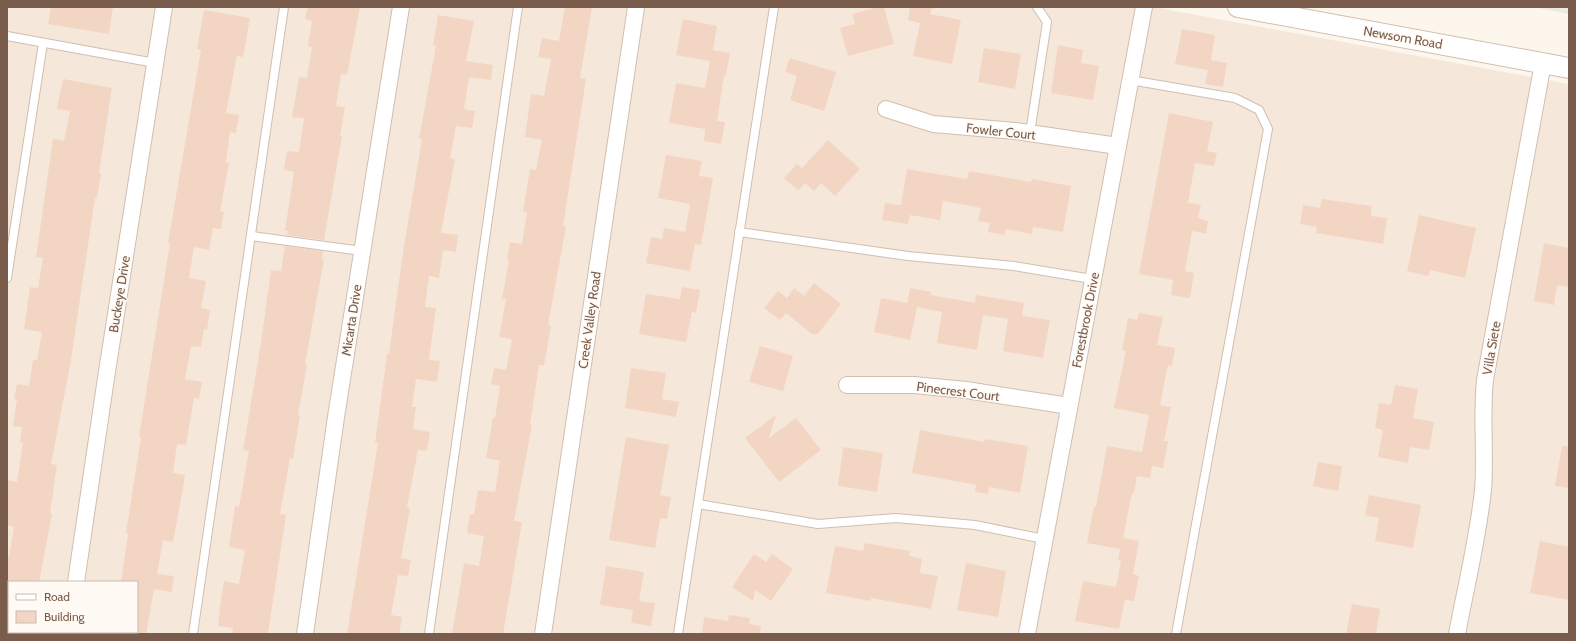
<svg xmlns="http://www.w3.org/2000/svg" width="1576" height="641" font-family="Cabin,sans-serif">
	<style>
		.residential { fill: #f5e8da; fill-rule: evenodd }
		.industrial { fill: #efe9e4 }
		.building { fill: #f3d5c3 }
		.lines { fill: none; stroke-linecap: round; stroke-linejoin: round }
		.service-casing { stroke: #d1beb0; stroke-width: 10 }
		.minor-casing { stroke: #d1beb0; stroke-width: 18 }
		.tertiary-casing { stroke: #d1beb0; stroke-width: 22 }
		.service { stroke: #fff; stroke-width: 8 }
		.minor { stroke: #fff; stroke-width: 16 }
		.tertiary { stroke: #fff; stroke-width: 20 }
		.labels { text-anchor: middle; stroke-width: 3; stroke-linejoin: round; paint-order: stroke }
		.street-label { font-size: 13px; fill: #7a5c4d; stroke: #fffaf3 }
	</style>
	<rect width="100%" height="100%" fill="#fdf6ec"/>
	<!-- residential -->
	<path class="residential" d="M7 7H1154L1569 84V634H7ZM9 582H137V632H9Z"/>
	<!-- industrial -->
	<path class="industrial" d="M1533 7H1569V14Z"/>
	<!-- building -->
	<g class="building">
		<path d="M51 7H113L109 34 48 24Z"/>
		<path d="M308 7H360L347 75 341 74 336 106 345 107 340 136H342L324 240 287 235 288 231H285L294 172 284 170 287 151 299 152 304 118 292 117 299 77 307 78 312 47 308 46 312 21 305 19Z"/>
		<path d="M565 7H592L580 78 586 79 563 226 566 227 548 325 551 326 544 365H539L530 424 532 425 514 521 522 522 503 634H452L464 563 479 566 484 536 467 533 470 514H474L478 490 495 492 500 461 486 458 493 418H495L500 386 491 384 494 368 506 370 512 339 499 337 506 299H502L509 260 507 259 510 242 522 244 527 212H523L530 169 536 170 542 140 525 137 531 94 544 96 551 59 538 57 542 38 559 41Z"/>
		<path d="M878 7H884L894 44 848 56 840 28 855 24 852 14Z"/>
		<path d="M910 7H932L930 14 961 20 952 64 913 56 920 23 908 20Z"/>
		<path d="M204 10 250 18 243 57 237 56 226 113 239 115 236 133 230 132 226 163H229L220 211 224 212 221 229 213 228 209 250 194 247 189 278 206 281 201 308 210 310 207 330 204 329 201 347 191 346 185 379 202 382 199 399 194 398 186 445 177 444 173 473 185 475 182 494 173 542 163 540 157 574 174 576 172 592 154 589 146 634H137V582H121L128 534 126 533 141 437H139L170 243H168L201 50 197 49Z"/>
		<path d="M438 15 474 21 466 61 493 65 491 80 469 77 464 109 475 111 472 128 456 126 450 158 455 159 441 233 458 235 456 252 443 250 439 278 429 276 425 307 436 308 429 360 440 361 437 382 416 379 412 407H416L413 429 430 432 427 451 418 450 407 507 410 508 401 558 411 560 408 576 398 575 391 615 402 617 399 634H347L378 443H375L387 354H389L403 252 422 139H419L436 46H433Z"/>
		<path d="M683 19 717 26 713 50 730 53 726 75H724L717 121 725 122 721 144 704 141 705 129 669 123 676 83 705 88 710 61 676 55Z"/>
		<path d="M1182 29 1215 35 1211 60 1227 63 1223 87 1205 84 1208 70 1175 64Z"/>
		<path d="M1058 45 1083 50 1081 63 1099 66 1093 100 1051 93Z"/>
		<path d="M984 48 1021 54 1015 89 978 82Z"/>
		<path d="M790 58 836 72 824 111 790 100 797 76 785 72Z"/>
		<path d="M63 79 112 88 99 173 101 174 97 198H95L70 366 51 464 57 465 50 513 52 514 39 582H7V556L9 557 14 527 7 525V480L17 482 23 443 20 442 22 427 13 426 17 399H14L17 384 29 386 33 360H37L42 332 24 329 30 287 38 288 43 258 36 257 53 139 64 141 70 111 57 109Z"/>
		<path d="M1169 113 1213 122 1207 151 1217 153 1214 166 1195 163 1188 203 1201 205 1198 218 1208 221 1206 234 1192 231 1185 271 1194 273 1190 298 1171 295 1173 280 1139 274Z"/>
		<path d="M828 140 860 169 835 196 821 183 814 191 805 183 798 190 784 178 797 164 802 168Z"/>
		<path d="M666 155 702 161 699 176 713 178 701 245 695 244 690 271 646 263 651 237 662 239 664 228 685 232 690 204 658 198Z"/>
		<path d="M907 169 967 179 969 171 1031 182 1032 179 1071 186 1063 232 1033 227 1032 234 1006 229 1005 235 988 232 990 223 978 221 981 208 943 201 940 220 910 215 908 224 882 220 885 203 901 205Z"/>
		<path d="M1322 199 1372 206 1371 216 1387 218 1383 244 1316 233 1317 227 1300 224 1303 205 1320 208Z"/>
		<path d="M1419 215 1476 228 1465 278 1430 270 1428 276 1407 271Z"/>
		<path d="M1544 243 1569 248V287L1557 285 1554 305 1534 301Z"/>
		<path d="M285 246 323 251 322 259H324L305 364 307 365 298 415H300L293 459 290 458 280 514 286 515 268 634H232L233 628 218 626 221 600 224 581 239 584 245 550 229 547 235 506 239 507 249 451 243 450 260 349 271 270 281 271Z"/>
		<path d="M814 283 841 304 818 334H812L786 313 780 320 764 308 778 291 787 298 794 288 804 296Z"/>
		<path d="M682 287 700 290 696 313 692 312 686 342 639 334 646 294 680 299Z"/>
		<path d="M910 288 931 292V295L975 303 976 295 1024 303 1022 316 1050 320 1043 358 1003 351 1008 319 983 315 977 350 937 343 942 312 917 307 910 340 874 332 881 298 907 303Z"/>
		<path d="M1139 313 1163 317 1157 345 1175 348 1172 366 1168 365 1160 405 1171 407 1164 441H1168L1163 468 1152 466 1150 478 1137 476 1134 493H1132L1123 538 1139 541 1133 574 1139 576 1134 601 1125 600 1119 629 1075 621 1083 581 1116 587 1121 561 1118 560 1120 549 1087 543 1094 506 1096 507 1107 446 1142 452 1149 415 1114 408 1126 351 1122 350 1128 318 1137 320Z"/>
		<path d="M760 346 793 356 783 391 749 382Z"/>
		<path d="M631 368 666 373 662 399 679 402 676 417 625 408Z"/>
		<path d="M1395 385 1418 389 1413 418 1434 422 1429 450 1410 447 1408 463 1378 457 1383 430 1375 428 1379 403 1391 405Z"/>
		<path d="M776 415 769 438 796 418 821 450 779 482 745 438Z"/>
		<path d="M920 430 984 442 985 439 1028 446 1020 493 989 487 988 494 975 492 976 485 912 473Z"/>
		<path d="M626 437 669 445 660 495 671 497 667 519 660 518 655 548 609 540Z"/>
		<path d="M1562 446 1569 447V488L1555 486Z"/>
		<path d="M843 447 883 453 877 492 838 486Z"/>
		<path d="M1318 462 1342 466 1338 491 1313 486Z"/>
		<path d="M1369 495 1421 505 1413 548 1375 541 1379 518 1365 515Z"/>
		<path d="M1540 541 1569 547V600L1530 593Z"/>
		<path d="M865 543 910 551 909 556 922 559 920 573 938 576 931 609 871 598V601L826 593 835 546 863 551Z"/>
		<path d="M754 554 766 562 772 554 793 569 771 601 755 590 753 601 732 587Z"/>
		<path d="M966 563 1006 571 998 617 957 610Z"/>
		<path d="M606 566 644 572 639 601 655 603 651 626 631 623 633 610 600 605Z"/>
		<path d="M1352 604 1380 609 1376 634H1346Z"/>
		<path d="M729 615 750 618 749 624 761 626 760 634H702L704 617 728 621Z"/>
	</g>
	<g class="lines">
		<!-- service casing -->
		<g class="service-casing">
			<g id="service">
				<path d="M7 36 155 63"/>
				<path d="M1130 80 1235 98 1259 110 1268 129 1176 634"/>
				<path d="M1030 133 1047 22 1037 7"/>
				<path d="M739 232 908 256 1014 266 1092 279"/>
				<path d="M251 236 362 251"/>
				<path d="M7 278 43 43"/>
				<path d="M698 504 818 524 896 518 975 525 1044 539"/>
				<path d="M193 634 284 7"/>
				<path d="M429 634 518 7"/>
				<path d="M678 634 774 7"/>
			</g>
		</g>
		<!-- minor casing -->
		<g class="minor-casing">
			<g id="minor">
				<path d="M886 109 933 124 1015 131 1118 146"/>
				<path d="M847 385H914L966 390 1069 406"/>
				<path d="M76 582 106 378 164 7"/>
				<path d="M68 634 69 632"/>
				<path d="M305 634 336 417 401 7"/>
				<path d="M543 634 636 7"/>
				<path d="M1027 634 1144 7"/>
				<path d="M1457 634C1466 586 1478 538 1483 490 1486 454 1481 417 1485 380L1543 63"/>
			</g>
		</g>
		<!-- tertiary casing -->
		<g class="tertiary-casing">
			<path id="tertiary" d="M1238 7 1569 68"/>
		</g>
		<!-- service -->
		<use href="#service" class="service"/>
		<!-- minor -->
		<use href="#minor" class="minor"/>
		<!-- tertiary -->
		<use href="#tertiary" class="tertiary"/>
	</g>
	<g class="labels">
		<!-- street labels -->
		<g class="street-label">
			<text transform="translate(1403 37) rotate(10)" y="5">Newsom Road</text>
			<text transform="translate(1001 131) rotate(6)" y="5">Fowler Court</text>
			<text transform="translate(119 294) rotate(-81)" y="5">Buckeye Drive</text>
			<text transform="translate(351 320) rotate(-81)" y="5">Micarta Drive</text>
			<text transform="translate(589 320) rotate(-82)" y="5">Creek Valley Road</text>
			<text transform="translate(1085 320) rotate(-79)" y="5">Forestbrook Drive</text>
			<text transform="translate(1491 348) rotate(-80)" y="5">Villa Siete</text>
			<text transform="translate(958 391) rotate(7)" y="5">Pinecrest Court</text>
		</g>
	</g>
	<!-- border -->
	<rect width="1576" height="641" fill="none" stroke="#7a5c4d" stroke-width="16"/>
	<!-- legend -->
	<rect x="8" y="581" width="130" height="52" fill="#fffaf3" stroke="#cabbb1"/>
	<rect x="16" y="594" width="20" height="6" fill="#ffffff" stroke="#cabbb1"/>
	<text x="44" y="601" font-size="12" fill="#7a5c4d">Road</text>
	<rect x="16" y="611" width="20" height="12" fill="#f3d5c3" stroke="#cabbb1"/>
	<text x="44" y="621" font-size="12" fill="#7a5c4d">Building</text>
</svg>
